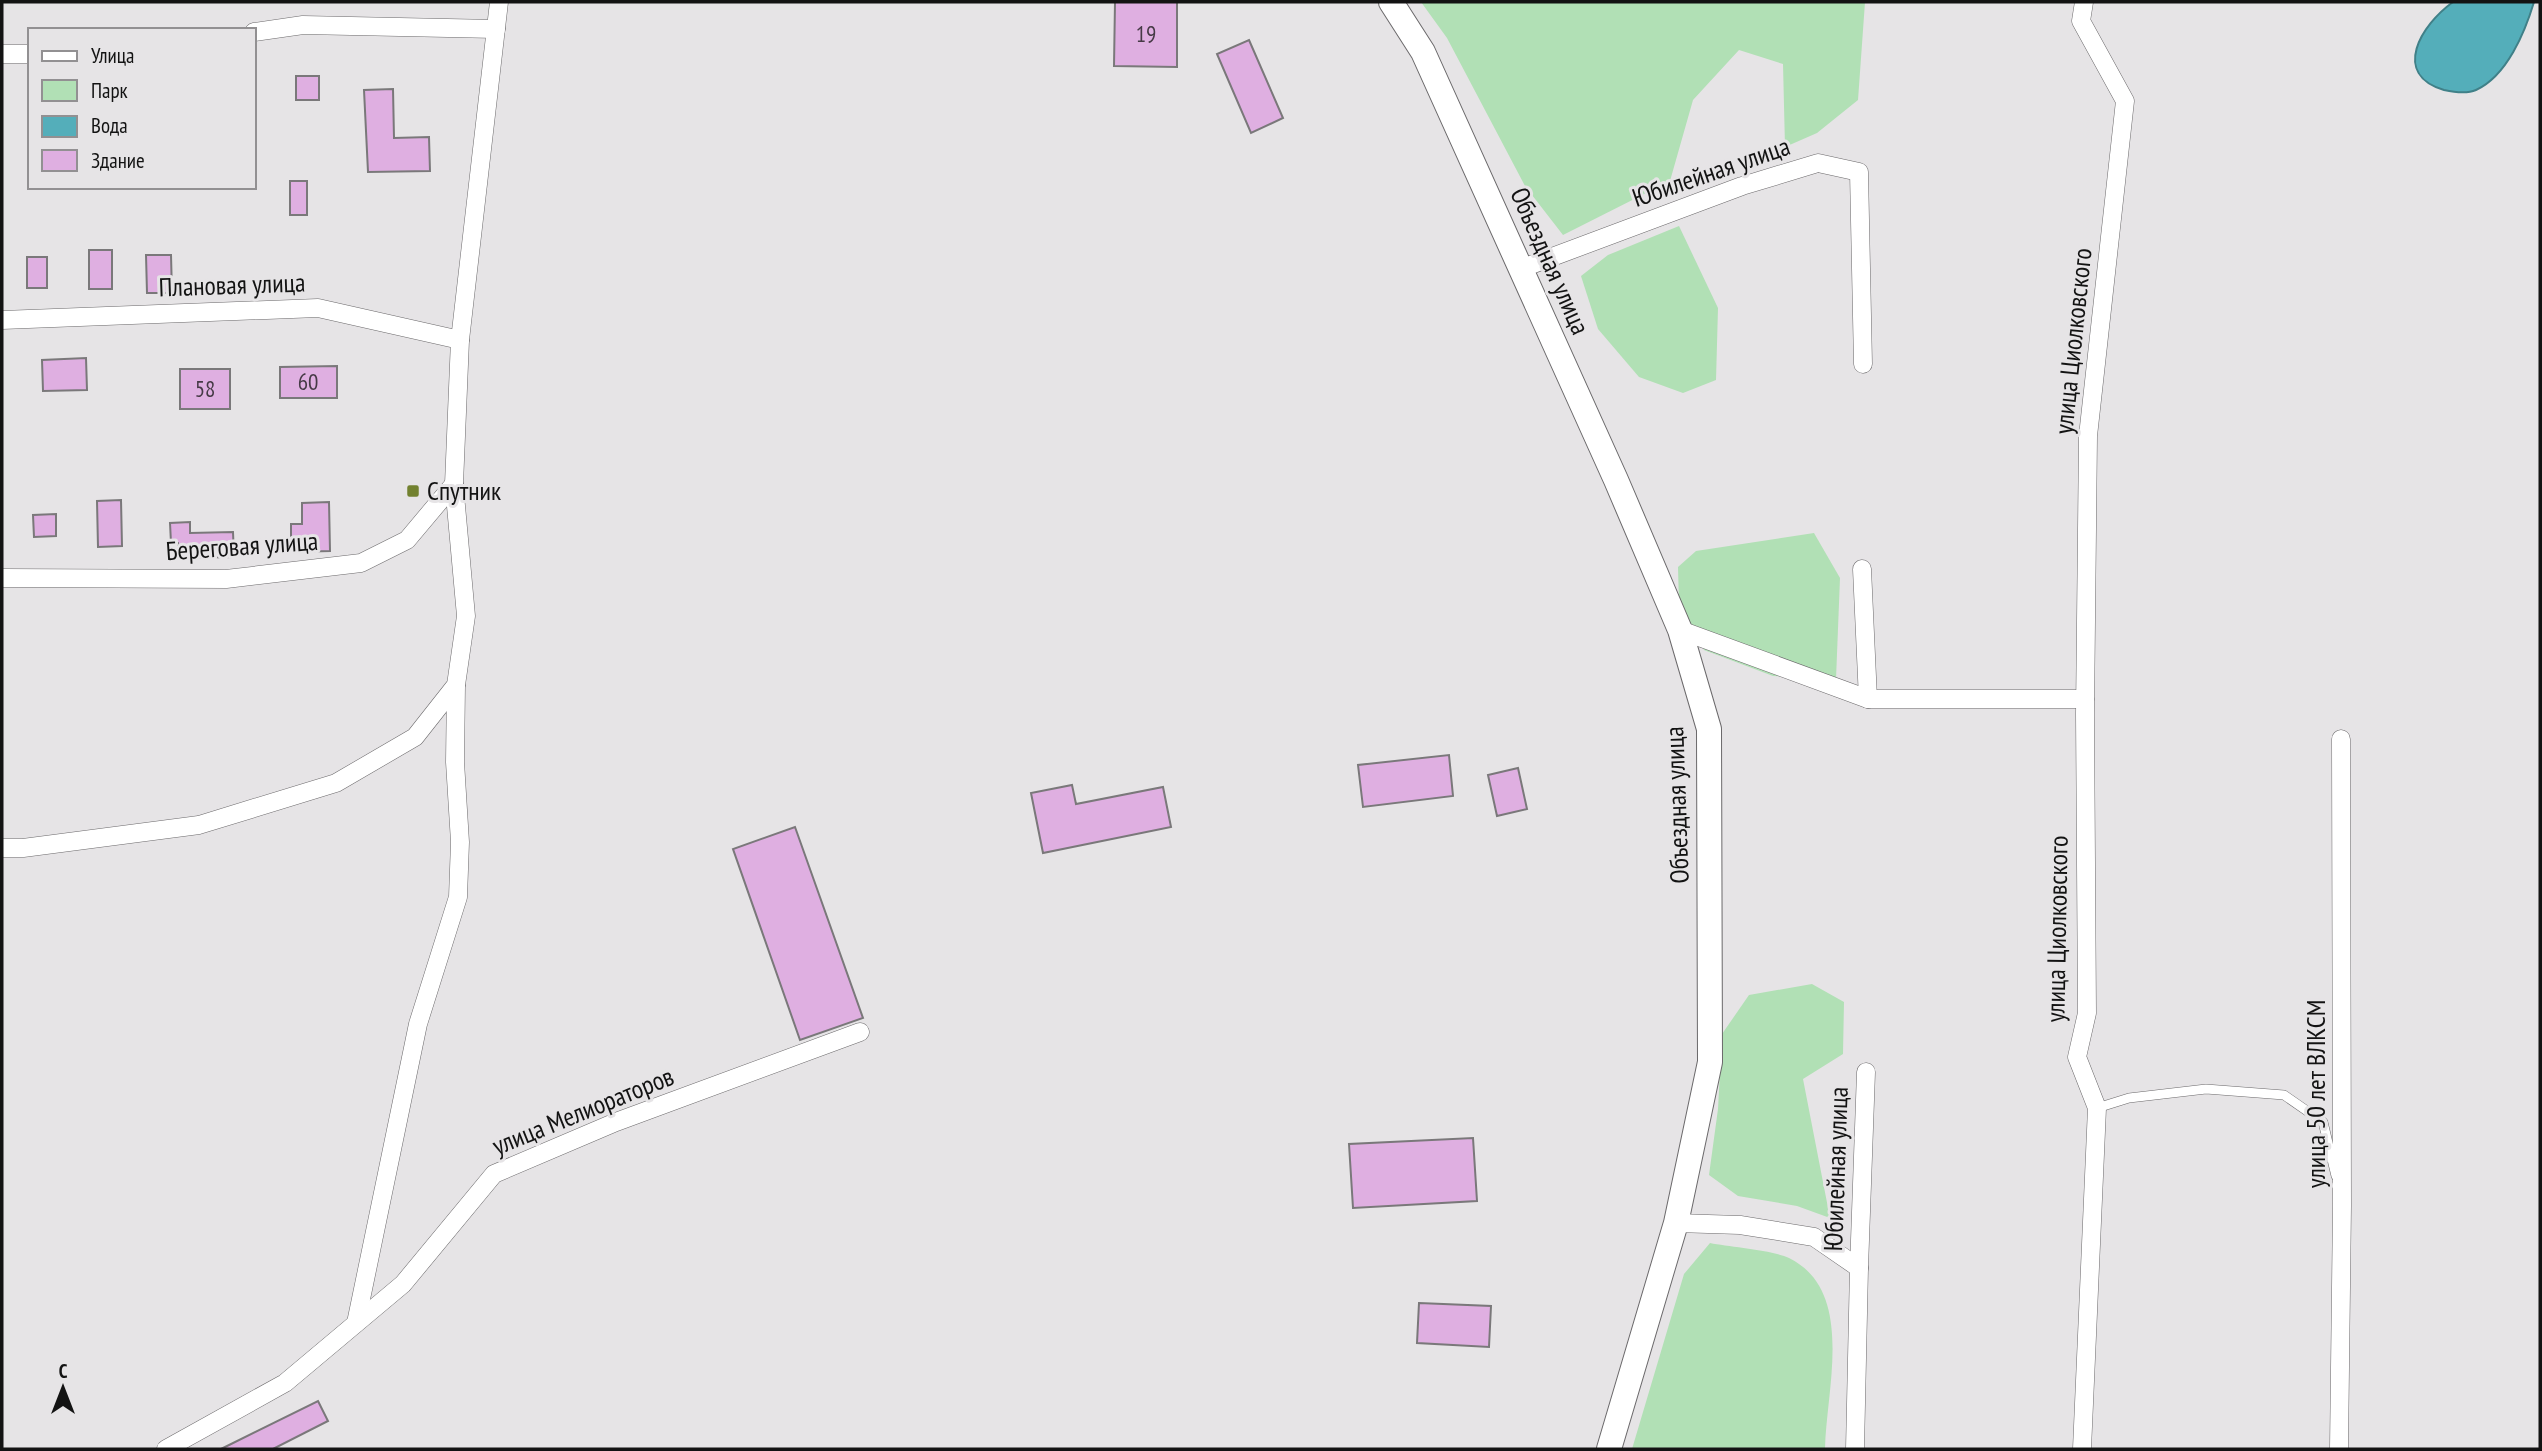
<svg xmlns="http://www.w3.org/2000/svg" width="2542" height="1451" font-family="'PT Sans Narrow',sans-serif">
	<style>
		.green { fill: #b1e0b5 }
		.water { fill: #54aeba; stroke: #408088; stroke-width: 2 }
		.building { fill: #dfafe1; stroke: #7a787a; stroke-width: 2 }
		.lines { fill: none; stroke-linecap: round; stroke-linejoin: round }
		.lane-casing { stroke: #6b696b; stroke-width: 10 }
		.street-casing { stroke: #6b696b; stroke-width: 19 }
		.secondary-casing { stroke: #6b696b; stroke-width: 26 }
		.lane { stroke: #fff; stroke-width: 9 }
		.street { stroke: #fff; stroke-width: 18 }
		.secondary { stroke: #fff; stroke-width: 24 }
		.poi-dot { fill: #72812f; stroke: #e6e4e6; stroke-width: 2.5 }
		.labels { text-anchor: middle; stroke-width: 6; stroke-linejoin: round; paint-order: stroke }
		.number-label { font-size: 23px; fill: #463a46 }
		.street-label { font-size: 26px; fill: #131313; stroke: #e6e4e6 }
		.poi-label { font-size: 26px; fill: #131313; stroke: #e6e4e6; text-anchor: start }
	</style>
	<rect width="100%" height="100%" fill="#e6e4e6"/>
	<!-- green -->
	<g class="green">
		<path d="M1421 2H1865L1858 100 1817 133 1785 147 1783 64 1739 50 1693 100 1670 181 1563 235 1525 186 1447 38Z"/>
		<path d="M1679 226 1718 308 1716 380 1683 393 1639 377 1598 329 1581 276 1608 255Z"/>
		<path d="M1814 533 1840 578 1836 679 1773 676 1704 650 1679 605 1678 567 1696 551Z"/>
		<path d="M1812 984 1844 1002 1843 1054 1803 1079 1830 1218 1797 1206 1738 1196 1709 1175 1718 1109 1722 1034 1749 995Z"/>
		<path d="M1710 1243C1729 1247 1773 1250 1789 1258 1856 1291 1826 1390 1825 1449H1632L1684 1274Z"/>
	</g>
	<!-- water -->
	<path class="water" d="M2453 2H2534C2525 32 2507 76 2476 90 2467 94 2453 92 2444 90 2391 74 2421 25 2453 2Z"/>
	<!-- building -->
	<g class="building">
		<path d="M1115 2H1177V67L1114 66Z"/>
		<path d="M1249 40 1283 118 1251 133 1217 54Z"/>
		<rect x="296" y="76" width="23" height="24"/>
		<path d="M393 89 394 138 429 137 430 171 368 172 364 90Z"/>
		<rect x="290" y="181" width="17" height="34"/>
		<rect x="89" y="250" width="23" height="39"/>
		<path d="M146 255H171L172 293H147Z"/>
		<rect x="27" y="257" width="20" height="31"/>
		<path d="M86 358 87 390 43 391 42 360Z"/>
		<path d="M337 366V398H280V367Z"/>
		<rect x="180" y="369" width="50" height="40"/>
		<path d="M121 500 122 546 98 547 97 501Z"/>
		<path d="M329 502 330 551 291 552V524H302V503Z"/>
		<path d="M56 514V536L34 537 33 515Z"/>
		<path d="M190 522V533L233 532 234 557 179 558 178 543H171L170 523Z"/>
		<path d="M1449 755 1453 796 1363 807 1358 765Z"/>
		<path d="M1518 768 1527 809 1497 816 1488 775Z"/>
		<path d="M1072 785 1076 804 1163 787 1171 827 1043 853 1031 793Z"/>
		<path d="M795 827 863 1018 800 1040 733 849Z"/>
		<path d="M1473 1138 1477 1201 1353 1208 1349 1144Z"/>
		<path d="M1419 1303 1491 1306 1489 1347 1417 1343Z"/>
		<path d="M318 1401 328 1421 273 1449H221Z"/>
	</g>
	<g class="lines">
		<!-- lane casing -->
		<g class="lane-casing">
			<path id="lane" d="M2097 1108 2129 1098 2206 1089 2284 1095 2323 1122 2336 1176"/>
		</g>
		<!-- street casing -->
		<g class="street-casing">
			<g id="street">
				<path d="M254 32 303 25 496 29"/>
				<path d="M2 54H30"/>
				<path d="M1520 269 1742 186 1818 163 1859 172 1863 364"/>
				<path d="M2 320 318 308 460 340"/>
				<path d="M1862 569 1868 699"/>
				<path d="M2 578 226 579 361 563 407 540 454 484"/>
				<path d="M1680 630 1868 699H2085"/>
				<path d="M2 848H23L199 825 336 783 415 737 456 685 466 616 454 484 460 340 499 2"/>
				<path d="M1676 1223 1740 1225 1814 1237 1859 1268 1855 1449"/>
				<path d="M1859 1268 1866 1072"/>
				<path d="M356 1323 418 1024 458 897 460 842 455 762 456 685"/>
				<path d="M166 1449 285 1383 403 1284 494 1174 616 1122 860 1032"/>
				<path d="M2082 1449 2097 1108 2077 1057 2087 1013 2085 714 2088 436 2125 101 2081 21 2084 2"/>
				<path d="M2339 1449 2342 1206 2341 739"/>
			</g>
		</g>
		<!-- secondary casing -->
		<g class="secondary-casing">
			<path id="secondary" d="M1391 2 1423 52 1616 480 1680 630 1709 729 1710 1062 1676 1223 1609 1449"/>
		</g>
		<!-- lane -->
		<use href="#lane" class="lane"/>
		<!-- street -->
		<use href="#street" class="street"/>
		<!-- secondary -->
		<use href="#secondary" class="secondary"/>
	</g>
	<!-- markers -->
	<rect class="poi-dot" x="406" y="484" width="14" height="14" rx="3.5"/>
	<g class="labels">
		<!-- number labels -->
		<g class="number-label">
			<text x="1146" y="42">19</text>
			<text x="308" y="390">60</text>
			<text x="205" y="397">58</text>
		</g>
		<!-- street labels -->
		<g class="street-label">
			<text transform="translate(1711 172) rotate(-19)" y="9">Юбилейная улица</text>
			<text transform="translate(1550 261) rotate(66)" y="9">Объездная улица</text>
			<text transform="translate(232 285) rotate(-2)" y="9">Плановая улица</text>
			<text transform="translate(2073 341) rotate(-84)" y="9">улица Циолковского</text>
			<text transform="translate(242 546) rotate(-4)" y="9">Береговая улица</text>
			<text transform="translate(1677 805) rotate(-92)" y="9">Объездная улица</text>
			<text transform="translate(2057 929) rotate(-89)" y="9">улица Циолковского</text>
			<text transform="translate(2316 1094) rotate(-90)" y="9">улица 50 лет ВЛКСМ</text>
			<text transform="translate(583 1111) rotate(-22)" y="9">улица Мелиораторов</text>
			<text transform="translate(1836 1169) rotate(-88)" y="9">Юбилейная улица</text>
		</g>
		<!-- poi labels -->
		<g class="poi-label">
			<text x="427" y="500">Спутник</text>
		</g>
	</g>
	<!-- border -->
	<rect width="2542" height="1451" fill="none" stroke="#131313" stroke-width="7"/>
	<!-- legend -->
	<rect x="28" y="28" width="228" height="161" fill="#e6e4e6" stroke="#929092" stroke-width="2"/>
	<rect x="42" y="51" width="35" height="10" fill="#ffffff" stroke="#929092" stroke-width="2"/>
	<text x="91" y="63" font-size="21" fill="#131313">Улица</text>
	<rect x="42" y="80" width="35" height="21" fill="#b1e0b5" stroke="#929092" stroke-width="2"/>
	<text x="91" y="98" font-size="21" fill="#131313">Парк</text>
	<rect x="42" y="116" width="35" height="21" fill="#54aeba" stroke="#929092" stroke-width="2"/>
	<text x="91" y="133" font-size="21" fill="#131313">Вода</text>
	<rect x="42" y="150" width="35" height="21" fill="#dfafe1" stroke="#929092" stroke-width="2"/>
	<text x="91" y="168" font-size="21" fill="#131313">Здание</text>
	<!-- north arrow -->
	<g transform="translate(63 1388)" stroke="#e6e4e6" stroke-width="5" paint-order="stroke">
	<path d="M0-5L12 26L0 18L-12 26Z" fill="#131313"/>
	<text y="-10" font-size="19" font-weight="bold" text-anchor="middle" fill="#131313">С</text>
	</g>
</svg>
